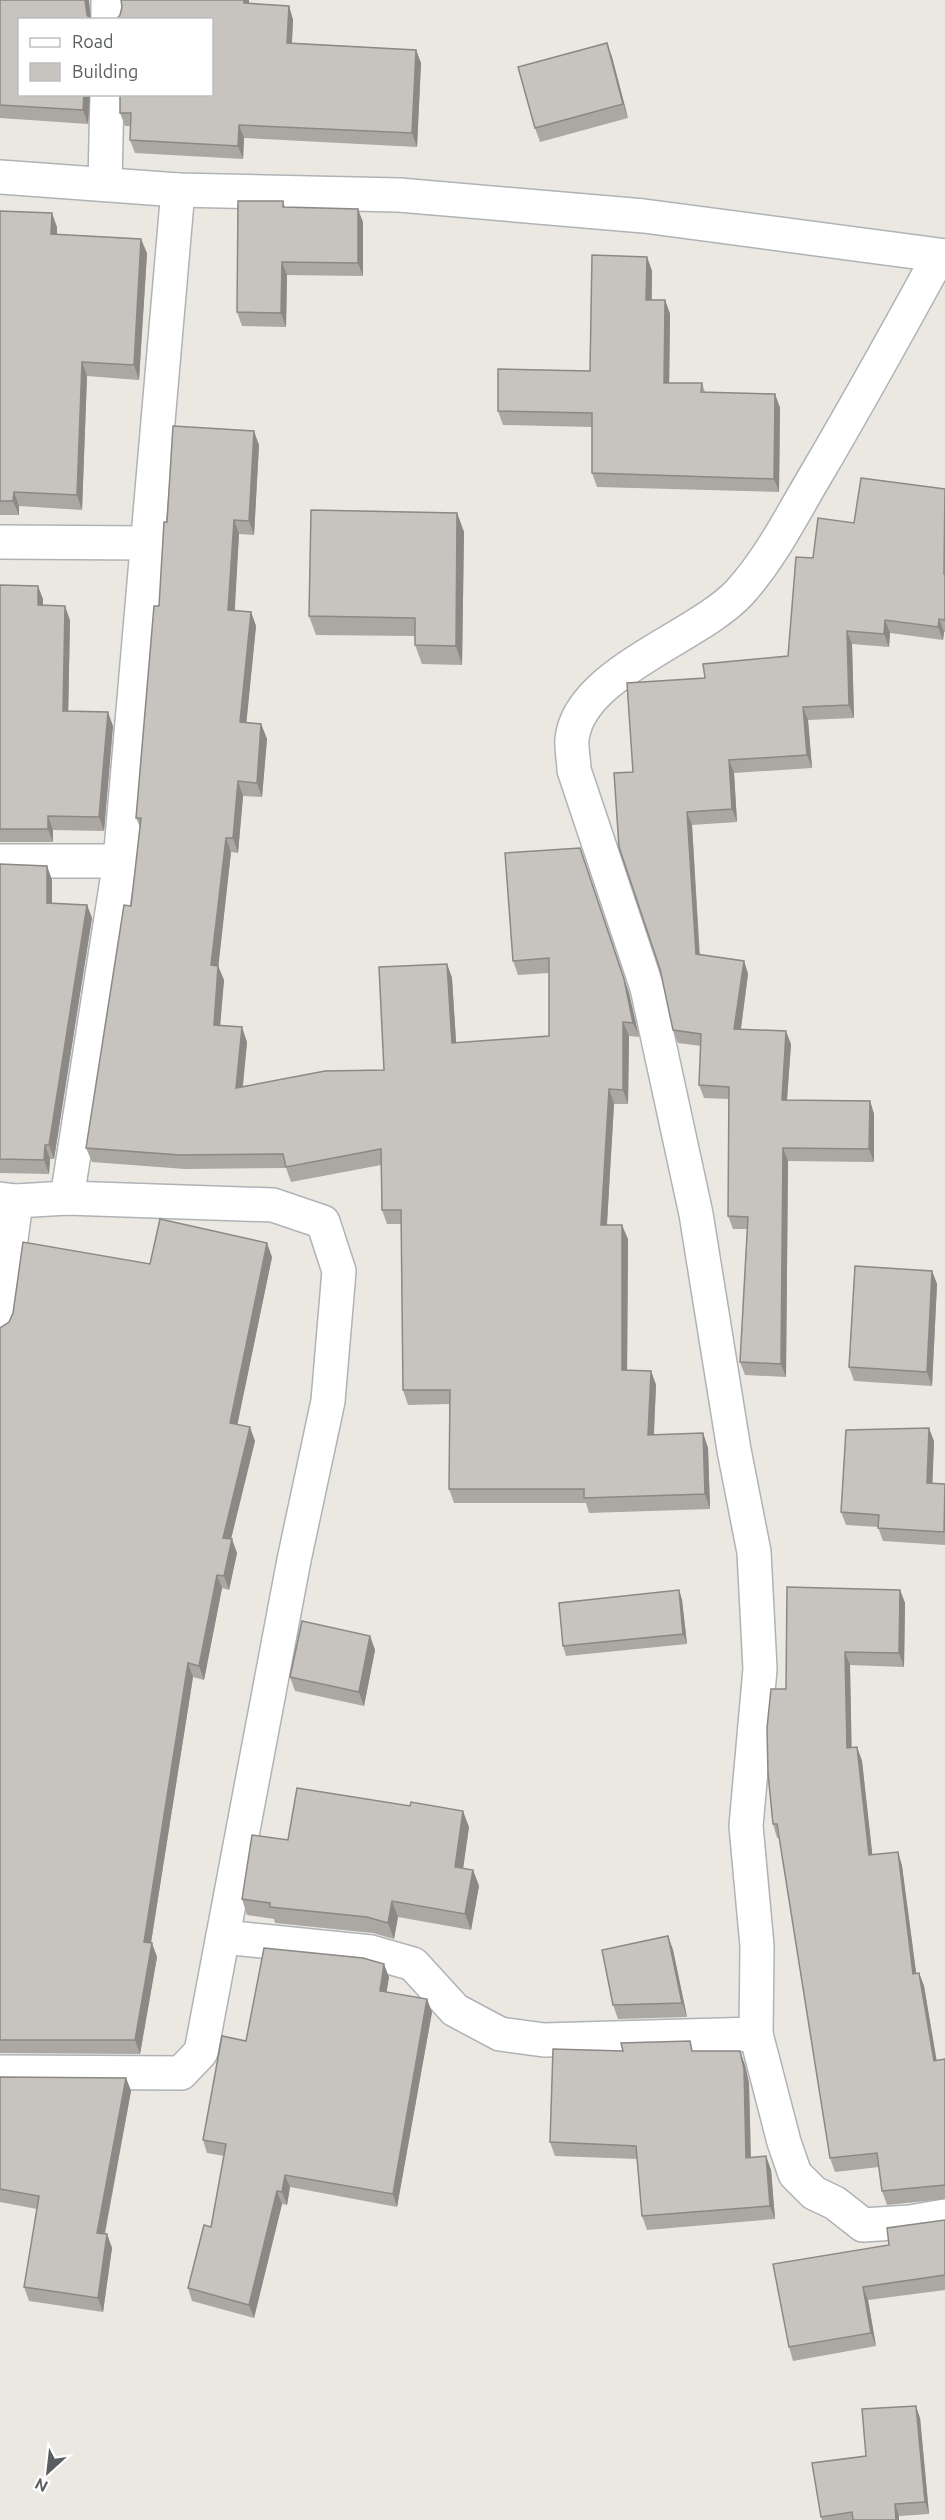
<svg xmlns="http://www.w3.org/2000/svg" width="945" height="2520" font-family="Ubuntu,sans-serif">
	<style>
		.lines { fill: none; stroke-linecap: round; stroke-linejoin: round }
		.street-casing { stroke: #afb3b6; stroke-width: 36 }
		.street { stroke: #fff; stroke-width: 33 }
		.wall { fill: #aba8a3 }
		.shaded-wall { fill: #8b8885 }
		.building { fill: #c7c3be; stroke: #8b8885; stroke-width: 1.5 }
	</style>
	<rect width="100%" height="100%" fill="#ebe8e2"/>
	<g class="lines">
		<!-- street casing -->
		<g class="street-casing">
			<g id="street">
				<path d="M108 20V0"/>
				<path d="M0 177 178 190 399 195 644 216 945 256"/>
				<path d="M105 183 107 94"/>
				<path d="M939 256C898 331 857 405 814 478 791 517 770 559 739 593 697 638 579 673 572 739 571 749 574 760 574 770L647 988 696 1214 734 1450 754 1552 760 1669 746 1826 757 1946 756 2034 784 2142 795 2174 814 2193 835 2203 863 2225 910 2222 945 2216"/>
				<path d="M0 542 147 543"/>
				<path d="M0 861H120"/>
				<path d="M67 1198 120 861 178 190"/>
				<path d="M0 1199 16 1201 67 1198 273 1205 323 1222 339 1271 328 1401 294 1560 201 2052 181 2073 0 2072"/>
				<path d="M0 1324 16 1201"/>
				<path d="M223 1937 371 1952 413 1964 455 2010 500 2034 544 2040 756 2034"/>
			</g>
		</g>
		<!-- street -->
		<use href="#street" class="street"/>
	</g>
	<!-- wall -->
	<g class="wall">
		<path d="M0 0H89L20 94H90L88 124 0 118Z"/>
		<path d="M121 0H249V3L289 6 293 20 292 43 416 50 421 63 417 147 244 138 243 159 135 153 130 140 131 126H125L120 113V15L122 7Z"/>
		<path d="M607 43 612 57 628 118 540 142 535 128Z"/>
		<path d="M283 201 285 207 363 222V276L287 275 286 327 242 326 237 312Z"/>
		<path d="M0 211 57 227V235L147 253 139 380 87 376 82 510 19 506V515H0Z"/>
		<path d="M647 257 652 271V300H665L670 314 669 383H702L705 392 775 394 780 408 779 492 597 487 592 473V427L503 425 498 411 590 371Z"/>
		<path d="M259 445 254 535 239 534 234 611 251 612 256 626 246 723 261 724 267 739 262 797 243 796 238 853 231 852 218 966 224 980 220 1025 247 1042 243 1087 384 1070 447 964 452 978 456 1043 549 1036V973L518 975 513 961 585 863 629 993 639 1037 629 1036 628 1104H614L607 1225 628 1239 627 1370 651 1371 656 1385 654 1435 703 1433 708 1448 710 1509 589 1513 586 1503H454L449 1489 450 1404 408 1405 403 1390 401 1224H387L382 1210 381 1165 291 1182 286 1168 185 1169 92 1162 86 1148 131 906 140 827 136 818 159 606 167 522Z"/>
		<path d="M945 489V632H944L943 640 890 633 889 647 852 644 854 718 808 720 812 768 734 773 737 822 692 825 700 955 744 961 748 974 741 1029 791 1044 787 1100 870 1101 874 1114V1162L788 1161 786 1377 745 1375 740 1362 747 1229H733L728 1216 729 1099 704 1098 699 1085 701 1046 678 1043 673 1030 633 772 705 678 788 656 813 558 854 523Z"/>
		<path d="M457 513 464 532 462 665 422 664 415 645V636L316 635 309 616Z"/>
		<path d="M0 585 43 599V605L70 620 68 711 113 726 104 831 53 830V842H0Z"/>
		<path d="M0 864 47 866 52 880V903L87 905 92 918 54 1159H50L49 1174 0 1173Z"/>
		<path d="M272 1257 237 1425 255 1441 231 1539 237 1553 229 1590 222 1588 204 1680 193 1677 151 1943 157 1957 140 2054 0 2053V1328L150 1264Z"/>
		<path d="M932 1271 937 1284 932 1386 854 1381 849 1367Z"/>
		<path d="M934 1441 932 1483 945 1484V1545L883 1541 878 1527 846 1525 841 1512Z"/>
		<path d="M679 1590 682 1600 687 1644 566 1656 563 1646Z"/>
		<path d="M900 1590 905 1603 904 1667 850 1665 851 1748 857 1747 862 1761 872 1855 898 1852 902 1866 916 1973H919L924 1986 936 2060 945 2059V2199L887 2205 882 2191 879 2167 835 2172 830 2158 779 1838H777L773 1824 786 1689Z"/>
		<path d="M370 1636 375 1650 364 1706 295 1691 290 1677Z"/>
		<path d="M469 1827 463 1868 473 1870 479 1886 471 1930 398 1917 394 1939 373 1933 275 1923 274 1919 247 1915 242 1899Z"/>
		<path d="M668 1936 673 1950 687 2017 618 2019 613 2005Z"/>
		<path d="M389 1977 386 1992 432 2012 397 2207 290 2187 287 2205 282 2204 254 2318 192 2301 188 2288 211 2227 224 2156 207 2153 203 2140 246 2041Z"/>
		<path d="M623 2051H694L745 2065 749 2083 751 2157 766 2156 771 2170 775 2219 647 2230 642 2216 637 2159 555 2156 550 2142Z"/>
		<path d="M0 2077 126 2078 131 2091 105 2234H107L112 2248 103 2312 29 2301 24 2287 37 2209 0 2202Z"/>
		<path d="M945 2220V2290L868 2300 876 2346 793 2361 789 2347 889 2245Z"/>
		<path d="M920 2418 929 2514 899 2516V2520H822L821 2517 866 2456Z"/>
	</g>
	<!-- shaded-wall -->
	<g class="shaded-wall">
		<path d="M85 0H89L91 20 87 15Z"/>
		<path d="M244 0H249V17L244 3Z"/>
		<path d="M289 6 293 20 291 56 287 43Z"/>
		<path d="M607 43 612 57 628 118 623 104Z"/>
		<path d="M416 50 421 63 417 147 412 133Z"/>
		<path d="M84 94H90L88 124 83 110Z"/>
		<path d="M239 125 244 138 243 159 238 146Z"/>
		<path d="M358 209 363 222V276L358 263Z"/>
		<path d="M52 213 57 227V249L51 234Z"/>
		<path d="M141 239 147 253 139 380 134 365Z"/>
		<path d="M647 257 652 271 651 314 646 300Z"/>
		<path d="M282 262 287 275 286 327 281 313Z"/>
		<path d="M665 300 670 314 669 397 664 383Z"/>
		<path d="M82 362 87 376 82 510 77 495Z"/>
		<path d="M775 394 780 408 779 492 774 479Z"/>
		<path d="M254 431 259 445 254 535 249 521Z"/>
		<path d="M14 492 19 506V515L13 501Z"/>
		<path d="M457 513 464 532 462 665 456 646Z"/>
		<path d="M234 520 239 534 234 625 228 610Z"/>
		<path d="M38 586 43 599V619L38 605Z"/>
		<path d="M65 606 70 620 68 725 63 711Z"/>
		<path d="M251 612 256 626 245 737 240 722Z"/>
		<path d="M939 619 944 632 943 640 938 627Z"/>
		<path d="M885 620 890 633 889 647 884 634Z"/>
		<path d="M847 631 852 644 854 718 849 705Z"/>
		<path d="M803 707 808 720 812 768 807 755Z"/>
		<path d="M108 712 113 726 104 831 99 817Z"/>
		<path d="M261 724 267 739 262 797 257 783Z"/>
		<path d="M729 760 734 773 737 822 732 809Z"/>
		<path d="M238 781 243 796 238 853 233 838Z"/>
		<path d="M687 812 692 825 700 967 696 954Z"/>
		<path d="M48 816 53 830V842L48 829Z"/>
		<path d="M226 838 231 852 217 979 211 965Z"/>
		<path d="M585 863 629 993 639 1037 633 1023Z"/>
		<path d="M47 866 52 880V917L47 903Z"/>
		<path d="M87 905 92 918 54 1159 49 1145Z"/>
		<path d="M744 961 748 974 739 1042 734 1029Z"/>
		<path d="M447 964 452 978 457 1057 452 1043Z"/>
		<path d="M218 966 224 980 219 1039 214 1025Z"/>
		<path d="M623 1022 629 1036 628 1104 623 1090Z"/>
		<path d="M242 1027 247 1042 241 1102 236 1088Z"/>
		<path d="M786 1031 791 1044 786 1113 782 1100Z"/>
		<path d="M609 1089 614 1104 606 1239 601 1225Z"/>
		<path d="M870 1101 874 1114V1162L869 1149Z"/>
		<path d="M45 1145 50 1159 49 1174 44 1160Z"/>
		<path d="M783 1148 788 1161 786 1377 781 1364Z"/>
		<path d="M622 1225 628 1239 627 1384 622 1370Z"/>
		<path d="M267 1243 272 1257 235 1436 230 1423Z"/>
		<path d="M932 1271 937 1284 932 1386 927 1372Z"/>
		<path d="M651 1371 656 1385 653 1449 648 1435Z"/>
		<path d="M250 1427 255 1441 228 1551 223 1538Z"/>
		<path d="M929 1428 934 1441 932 1496 927 1483Z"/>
		<path d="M703 1433 708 1448 710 1509 705 1494Z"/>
		<path d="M232 1539 237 1553 229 1590 224 1576Z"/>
		<path d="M217 1575 222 1588 204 1680 199 1666Z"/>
		<path d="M679 1590 682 1600 687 1644 683 1634Z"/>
		<path d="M900 1590 905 1603 904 1667 899 1653Z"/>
		<path d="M370 1636 375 1650 364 1706 359 1692Z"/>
		<path d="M845 1652 850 1665 852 1762 847 1748Z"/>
		<path d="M188 1663 193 1677 149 1955 144 1942Z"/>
		<path d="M857 1747 862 1761 874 1869 869 1855Z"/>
		<path d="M463 1811 469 1827 461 1883 455 1867Z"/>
		<path d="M898 1852 902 1866 918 1987 913 1974Z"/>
		<path d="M473 1870 479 1886 471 1930 465 1914Z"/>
		<path d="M392 1901 398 1917 394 1939 388 1923Z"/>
		<path d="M668 1936 673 1950 687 2017 682 2003Z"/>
		<path d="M152 1943 157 1957 140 2054 135 2040Z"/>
		<path d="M384 1964 389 1977 385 2003 380 1991Z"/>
		<path d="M919 1973 924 1986 939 2074 934 2061Z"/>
		<path d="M427 1999 432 2012 397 2207 393 2194Z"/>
		<path d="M740 2051 745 2065 749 2083 751 2171 746 2158Z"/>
		<path d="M126 2078 131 2091 102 2247 97 2233Z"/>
		<path d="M766 2156 771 2170 775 2219 770 2206Z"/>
		<path d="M285 2175 290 2187 287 2205 282 2192Z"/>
		<path d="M277 2191 282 2204 254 2318 249 2305Z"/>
		<path d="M107 2234 112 2248 103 2312 98 2298Z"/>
		<path d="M863 2287 868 2300 876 2346 871 2333Z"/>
		<path d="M916 2406 920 2418 929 2514 925 2502Z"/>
		<path d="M895 2504 899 2516V2520H896Z"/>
	</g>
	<!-- building -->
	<g class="building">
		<path d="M0 0H85L87 15 91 20H20V94H84L83 110 0 105Z"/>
		<path d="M121 0H244V3L289 6 287 43 416 50 412 133 239 125 238 146 130 140 131 113H120V94H212V20H116L120 15 122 7Z"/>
		<path d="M607 43 623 104 535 128 518 67Z"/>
		<path d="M238 201H283V207L358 209V263L282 262 281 313 237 312Z"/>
		<path d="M0 211 52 213 51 234 141 239 134 365 82 362 77 495 14 492 13 501H0Z"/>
		<path d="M592 255 647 257 646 300H665L664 383H702L701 392 775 394 774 479 592 473V413L498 411V369L590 371Z"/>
		<path d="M173 426 254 431 249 521 234 520 228 610 251 612 240 722 261 724 257 783 238 781 233 838H226L211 965 218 966 214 1025 242 1027 236 1088 325 1071 384 1070 379 967 447 964 452 1043 549 1036V958L513 961 505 853 580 848 624 979 633 1023 623 1022V1090L609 1089 601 1225H622V1370L651 1371 648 1435 703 1433 705 1494 584 1498V1489H449L450 1390H403L401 1210H382L381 1149 286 1167 283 1154 180 1155 86 1148 124 905 131 906 141 818H136L154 606H159L164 522H167Z"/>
		<path d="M861 478 945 489 944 574H945V620L939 619 938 627 885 620 884 634 847 631 849 705 803 707 807 755 729 760 732 809 687 812 696 954 744 961 734 1029 786 1031 782 1100 870 1101 869 1149 783 1148 781 1364 740 1362 748 1217 728 1216 729 1087 699 1085 701 1034 673 1030 660 969 619 847 614 773 633 772 627 683 705 678 703 664 788 656 796 557 813 558 818 518 854 523Z"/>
		<path d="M311 510 457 513 456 646 415 645V618L309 616Z"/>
		<path d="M0 585 38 586V605L65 606 63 711 108 712 99 817 48 816V829H0Z"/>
		<path d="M0 864 47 866V903L87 905 49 1145H45L44 1160 0 1159Z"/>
		<path d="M160 1219 267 1243 230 1423 250 1427 223 1538 232 1539 224 1576 217 1575 199 1666 188 1663 144 1942 152 1943 135 2040H0V1328L9 1322 13 1313 23 1242 150 1264Z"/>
		<path d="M855 1266 932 1271 927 1372 849 1367Z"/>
		<path d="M929 1428 927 1483 945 1484 944 1532 878 1528 879 1515 841 1512 846 1430Z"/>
		<path d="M787 1587 900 1590 899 1653 845 1652 847 1748 857 1747 869 1855 898 1852 913 1974 919 1973 934 2061 945 2059V2185L882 2191 877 2153 830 2158 777 1824H773L768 1773 767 1728 771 1689H786Z"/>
		<path d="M679 1590 683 1634 563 1646 559 1603Z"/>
		<path d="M302 1621 370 1636 359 1692 290 1677Z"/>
		<path d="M297 1788 410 1806 411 1802 463 1811 455 1867 473 1870 465 1914 392 1901 388 1923 367 1917 270 1907V1903L242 1899 252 1835 288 1840Z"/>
		<path d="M668 1936 682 2003 613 2005 602 1950Z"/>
		<path d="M264 1948 363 1958 384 1964 380 1991 427 1999 393 2194 285 2175 282 2192 277 2191 249 2305 188 2288 204 2225 211 2227 226 2144 203 2140 222 2036 246 2041Z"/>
		<path d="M690 2041 692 2051H740L744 2069 746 2158 766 2156 770 2206 642 2216 636 2146 550 2142 553 2049 623 2051 621 2043Z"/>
		<path d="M0 2077 126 2078 97 2233 107 2234 98 2298 24 2287 39 2196 0 2189Z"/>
		<path d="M945 2220V2275L863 2287 871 2333 789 2347 773 2264 889 2245 887 2228Z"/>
		<path d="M916 2406 925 2502 895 2504 896 2520H853L852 2512 821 2517 812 2463 866 2456 862 2409Z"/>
	</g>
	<!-- legend -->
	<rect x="18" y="18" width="195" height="78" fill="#ffffff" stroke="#bdbfc0" stroke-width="1.5"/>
	<rect x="30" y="38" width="30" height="9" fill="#ffffff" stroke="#bdbfc0" stroke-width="1.5"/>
	<text x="72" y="48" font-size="18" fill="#5a5e61">Road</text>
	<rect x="30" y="63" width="30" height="18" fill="#c7c3be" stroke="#bdbfc0" stroke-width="1.5"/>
	<text x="72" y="78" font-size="18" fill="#5a5e61">Building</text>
	<!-- north arrow -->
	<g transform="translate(48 2472) rotate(207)" stroke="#ffffff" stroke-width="4.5" paint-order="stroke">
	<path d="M0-4.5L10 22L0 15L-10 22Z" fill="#5a5e61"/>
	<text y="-9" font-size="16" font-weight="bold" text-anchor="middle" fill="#5a5e61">N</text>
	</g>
</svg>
